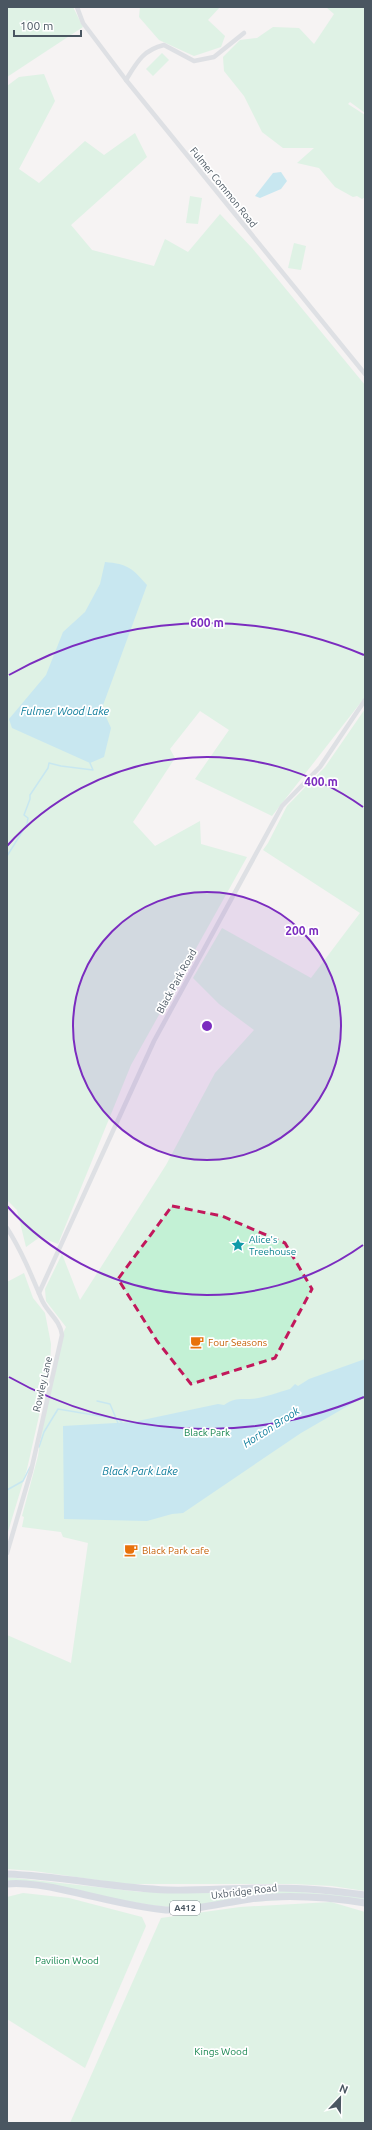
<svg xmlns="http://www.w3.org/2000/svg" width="372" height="2130" font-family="Ubuntu,sans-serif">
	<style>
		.green { fill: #c3f1d5 }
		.water { fill: #90daee }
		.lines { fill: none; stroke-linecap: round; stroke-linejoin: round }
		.stream { stroke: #90daee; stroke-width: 1.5 }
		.minor { stroke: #c1cad2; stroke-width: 4.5 }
		.primary { stroke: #b3c2d1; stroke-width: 7 }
		.marked { fill: none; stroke: #c2185b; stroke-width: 3; stroke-dasharray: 8 5; stroke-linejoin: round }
		.ring { fill: none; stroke: #7b2cbf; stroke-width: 2 }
		.labels { text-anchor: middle; stroke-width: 3.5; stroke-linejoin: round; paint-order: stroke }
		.shield { fill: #fff; stroke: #808990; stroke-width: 1 }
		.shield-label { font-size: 9px; font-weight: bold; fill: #4a5661 }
		.street-label { font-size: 10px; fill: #4a5661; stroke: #fff }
		.culture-label { font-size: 10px; fill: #0d838f; stroke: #fff; text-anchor: start }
		.food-label { font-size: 10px; fill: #c56008; stroke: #fff; text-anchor: start }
		.park-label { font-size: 10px; fill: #17864f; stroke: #fff }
		.water-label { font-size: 11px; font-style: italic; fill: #0c7c9b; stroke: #fff }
		.centre { fill: #7b2cbf; stroke: #fff; stroke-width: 2 }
		.ring-label { font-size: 12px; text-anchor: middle; font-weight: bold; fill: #7b2cbf; stroke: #fff; stroke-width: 3.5; stroke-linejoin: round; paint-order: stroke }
	</style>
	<rect width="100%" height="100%" fill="#f5f3f3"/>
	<!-- green -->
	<g class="green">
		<path d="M7 7H73L83 27 7 77Z"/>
		<path d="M140 7H220L208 20 225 36 221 47 194 56 159 40 139 17Z"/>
		<path d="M326 7H365V113L350 102 348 104 365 115V197L362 199 357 196 353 197 335 187 319 168 297 163 314 148H283L262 132 244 96 224 71 223 57 240 40 257 38 273 27 299 28 314 44 334 14Z"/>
		<path d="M162 53 169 60 153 76 146 69Z"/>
		<path d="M44 74 55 101 19 169 39 183 85 141 104 155 135 133 147 157 71 225 92 250 154 266 165 239 188 252 220 214 252 248 365 385V697L272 816 195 779 229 730 200 711 170 749 175 758 133 822 155 846 200 821 201 844 247 857 131 1065 58 1244 40 1237 26 1247 17 1210 7 1200V86L19 77Z"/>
		<path d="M190 196 202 198 198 224 186 223Z"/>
		<path d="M294 243 306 246 301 270 288 268Z"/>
		<path d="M365 709V1891L332 1886 293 1884H125L34 1871 7 1869V1635L71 1663 88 1543 63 1537 61 1532 22 1527 24 1517 22 1516 38 1456 44 1415 62 1335 66 1327 46 1301 45 1289 62 1254 80 1300 166 1165 215 1073 254 1030 219 1004 193 978 222 928 311 978 360 913 263 850 268 843 287 806 325 767Z"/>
		<path d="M24 1273 33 1298 45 1313 51 1344 50 1367 27 1469 7 1535V1282Z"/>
		<path d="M7 1877 141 1892 289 1891 365 1897V1901L331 1897 169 1907 150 1905 7 1881Z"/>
		<path d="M23 1893 69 1898 142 1917 146 1926 85 2068 7 2019V1897Z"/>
		<path d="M331 1902 365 1912V2123H70L161 1918 240 1907Z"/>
	</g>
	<!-- water -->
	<g class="water">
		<path d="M281 172 287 181 281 189 260 198 255 196 273 173Z"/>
		<path d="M105 562C128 564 132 568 147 585L102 708 111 728 104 757 90 763 12 728 9 719 46 675 63 632 85 612 100 584Z"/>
		<path d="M365 1359V1396L301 1433 183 1513 172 1514 147 1521 64 1519 63 1426 133 1422 218 1404 224 1405C234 1398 239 1399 250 1399 262 1399 278 1392 290 1389L295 1384 298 1386 309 1379Z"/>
	</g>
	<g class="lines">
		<!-- stream -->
		<g class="stream">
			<path d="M7 856 27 824 28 818 24 815 30 799V795L48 768 49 763 61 766 93 770 90 763"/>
			<path d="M97 1401 110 1404 118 1423"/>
			<path d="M39 1447 44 1432 58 1409 118 1419 122 1423"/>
			<path d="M7 1490 23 1481 30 1467"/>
		</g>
		<!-- minor -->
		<g class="minor">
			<path d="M77 7 83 23 126 80 365 374"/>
			<path d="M126 80C137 62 143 50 164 45L194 61 214 57 244 33"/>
			<path d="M7 1228C21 1250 31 1274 41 1298 46 1312 60 1319 62 1335L31 1471 7 1553"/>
			<path d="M39 1293 154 1041 282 806 320 767 365 700"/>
		</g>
		<!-- primary -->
		<g class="primary">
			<path d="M7 1874C61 1876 114 1888 168 1890 204 1891 241 1887 277 1888 307 1888 336 1891 365 1895"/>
			<path d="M7 1884C26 1882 46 1886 64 1890 98 1897 131 1907 166 1910 193 1911 222 1903 250 1899 288 1894 327 1897 365 1903"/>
		</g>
	</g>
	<!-- marked area -->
	<path d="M0 0H372V2130H0ZM172 1206 222 1216 285 1243 312 1289 275 1358 191 1384 157 1341 118 1279Z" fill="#f5f3f3" fill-opacity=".55" fill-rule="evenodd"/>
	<path class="marked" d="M172 1206 222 1216 285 1243 312 1289 275 1358 191 1384 157 1341 118 1279Z"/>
	<!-- distance rings -->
	<circle cx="207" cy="1026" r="134" fill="#7b2cbf" fill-opacity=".12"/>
	<g class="ring">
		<circle cx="207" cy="1026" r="134"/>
		<path d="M363 1245A269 269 0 0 1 7 1206M7 846A269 269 0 0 1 363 807"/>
		<path d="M364 1397A403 403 0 0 1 9 1377M9 675A403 403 0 0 1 364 655"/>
	</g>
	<!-- icons -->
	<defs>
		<g id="sight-bare" transform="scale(1.08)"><path d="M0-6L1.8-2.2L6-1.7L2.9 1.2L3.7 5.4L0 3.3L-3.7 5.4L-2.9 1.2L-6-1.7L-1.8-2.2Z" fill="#0f9aa8" stroke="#fff" stroke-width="2.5" paint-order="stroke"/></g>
		<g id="cafe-bare" transform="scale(1.08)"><path d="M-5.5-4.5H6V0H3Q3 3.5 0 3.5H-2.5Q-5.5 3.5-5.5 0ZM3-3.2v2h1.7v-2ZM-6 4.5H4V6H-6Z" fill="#e8710a" stroke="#fff" stroke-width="2.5" paint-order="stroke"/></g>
	</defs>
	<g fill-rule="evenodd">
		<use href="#sight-bare" x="238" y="1245"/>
		<use href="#cafe-bare" x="197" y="1342"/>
		<use href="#cafe-bare" x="131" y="1550"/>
	</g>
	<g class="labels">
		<!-- shield labels -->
		<rect class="shield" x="170" y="1901" width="30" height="14" rx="3"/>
		<g class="shield-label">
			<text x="185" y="1911">A412</text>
		</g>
		<!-- street labels -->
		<g class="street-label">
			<text transform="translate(224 187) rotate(51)" y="4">Fulmer Common Road</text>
			<text transform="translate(176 981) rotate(-61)" y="4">Black Park Road</text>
			<text transform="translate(42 1384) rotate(-77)" y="4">Rowley Lane</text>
			<text transform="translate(244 1891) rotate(-7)" y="4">Uxbridge Road</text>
		</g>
		<!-- culture labels -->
		<g class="culture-label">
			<text x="249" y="1243">Alice's<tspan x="249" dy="12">Treehouse</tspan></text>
		</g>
		<!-- food labels -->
		<g class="food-label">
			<text x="208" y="1346">Four Seasons</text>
			<text x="142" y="1554">Black Park cafe</text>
		</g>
		<!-- park labels -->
		<g class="park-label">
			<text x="207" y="1436">Black Park</text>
			<text x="67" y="1964">Pavilion Wood</text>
			<text x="221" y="2055">Kings Wood</text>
		</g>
		<!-- water labels -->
		<g class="water-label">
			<text x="65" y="715">Fulmer Wood Lake</text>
			<text transform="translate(271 1427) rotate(-33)" y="4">Horton Brook</text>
			<text x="140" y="1475">Black Park Lake</text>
		</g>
	</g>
	<circle cx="207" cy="1026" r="6" class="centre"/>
	<g class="ring-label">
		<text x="207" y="627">600 m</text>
		<text x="321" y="786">400 m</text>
		<text x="302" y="935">200 m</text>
	</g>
	<!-- border -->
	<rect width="372" height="2130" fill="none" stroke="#4a5661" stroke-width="16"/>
	<!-- north arrow -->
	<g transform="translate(340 2098) rotate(22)" stroke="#ffffff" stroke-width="3" paint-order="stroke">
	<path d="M0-3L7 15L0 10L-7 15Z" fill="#4a5661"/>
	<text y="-6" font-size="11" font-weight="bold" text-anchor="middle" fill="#4a5661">N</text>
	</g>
	<!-- scale -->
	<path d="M14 30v6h67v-6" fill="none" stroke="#4a5661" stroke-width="2"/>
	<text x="20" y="30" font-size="12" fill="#4a5661" stroke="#ffffff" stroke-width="3" paint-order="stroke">100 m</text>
</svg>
